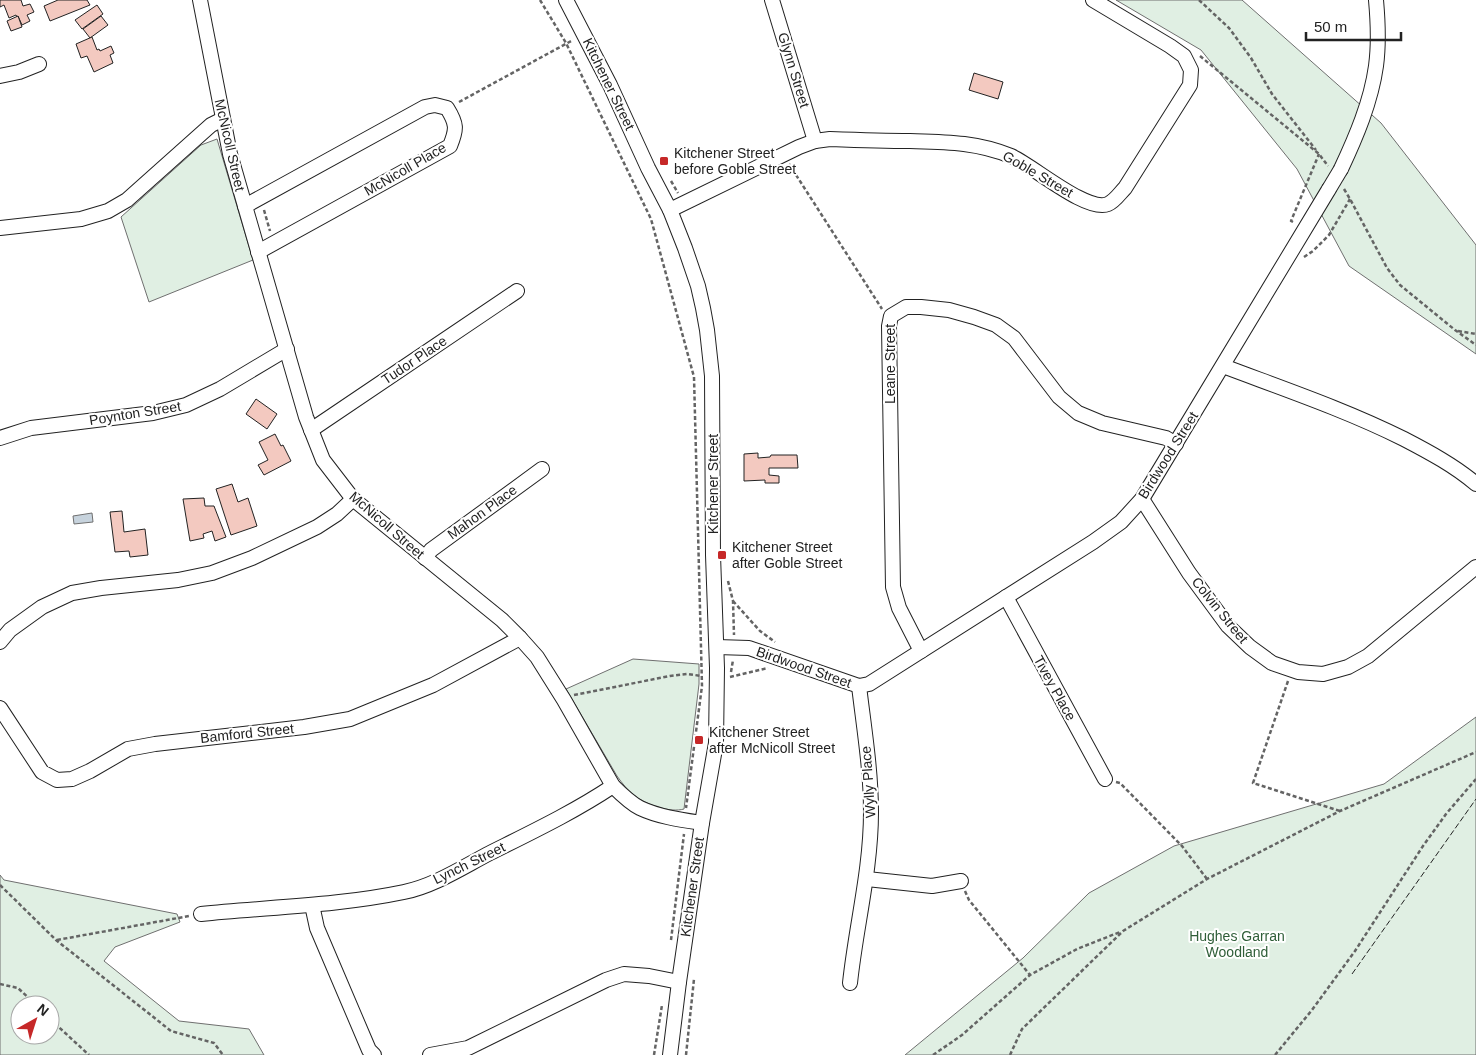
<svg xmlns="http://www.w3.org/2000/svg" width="1476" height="1055" font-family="Helvetica,sans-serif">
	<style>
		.green { fill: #e0efe3; stroke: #6f6f6f; fill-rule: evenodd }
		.water { fill: #c7d3dd; stroke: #6f6f6f }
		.building { fill: #f3c9c0; stroke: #222 }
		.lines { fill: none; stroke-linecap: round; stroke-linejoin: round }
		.minor-casing { stroke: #222; stroke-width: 16 }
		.path { stroke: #646464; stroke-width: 2.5; stroke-dasharray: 4 2.5; stroke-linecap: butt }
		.minor { stroke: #fff; stroke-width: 14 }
		.minor-bridge-casing { stroke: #222; stroke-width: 16; stroke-linecap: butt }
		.minor-bridge { stroke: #fff; stroke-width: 14 }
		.fence { stroke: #222; stroke-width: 1; stroke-dasharray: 6 2.5; stroke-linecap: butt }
		.poi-dot { fill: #c62828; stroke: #fff; stroke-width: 2 }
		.labels { text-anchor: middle; stroke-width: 4; stroke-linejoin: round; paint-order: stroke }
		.street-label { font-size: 14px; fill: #222; stroke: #fff }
		.poi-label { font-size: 14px; fill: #222; stroke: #fff; text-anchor: start }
		.park-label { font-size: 14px; fill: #2f5e38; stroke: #fff }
	</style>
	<rect width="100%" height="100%" fill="#fff"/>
	<!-- green -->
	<g class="green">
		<path d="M1116 0H1242L1381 123 1476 245V354L1349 266 1297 169 1201 50Z"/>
		<path d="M217 139 253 260 149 302 121 217 201 145Z"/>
		<path d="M633 659 699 664V684L684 809C670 813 647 805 635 796 628 791 622 783 617 776L566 689Z"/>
		<path d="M1476 717V1055H905L1023 958 1089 893 1174 846 1384 784Z"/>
		<path d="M0 875 4 880 177 914 180 922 115 947 104 961 179 1021 249 1029 264 1055H0ZM20 1005H50V1035H20Z"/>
	</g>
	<!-- water -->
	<path class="water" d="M92 513 93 522 74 524 73 516Z"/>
	<!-- building -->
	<g class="building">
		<path d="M0 0H21L23 6 30 4 34 12 27 15 30 21 22 25 18 16 17 17 16 15 9 18 4 5 0 7Z"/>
		<path d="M58 0H87L90 5 50 21 44 6Z"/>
		<path d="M97 5 103 14 82 29 75 20Z"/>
		<path d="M18 16 22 27 11 31 7 21Z"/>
		<path d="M101 16 108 25 90 38 83 29Z"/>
		<path d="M92 37 97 50 99 49 100 51 111 46 114 53 110 55 113 63 94 72 87 56 81 58 76 44Z"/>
		<path d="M974 73 1003 82 998 99 969 90Z"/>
		<path d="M256 399 277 414 267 429 246 414Z"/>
		<path d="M275 434 281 446 283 445 291 461 264 475 258 465 268 460 259 442Z"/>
		<path d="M758 453V458L770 457 771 455H797L798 468H769V475L779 476V483H765V480L744 481V454Z"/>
		<path d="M232 484 238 502 248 498 257 526 231 535 216 489Z"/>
		<path d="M204 498 205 506H214L226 537 215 541 212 531 203 534 204 538 190 541 183 499Z"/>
		<path d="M122 511 124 532 145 529 148 555 130 557 129 551 115 552 110 512Z"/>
	</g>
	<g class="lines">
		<!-- minor casing -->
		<g class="minor-casing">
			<g id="minor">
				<path d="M200 0 230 154 306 417 323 460 353 499 502 620 520 638 537 657 564 700 613 786C621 794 630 803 640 808 659 817 682 820 702 823"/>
				<path d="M566 0 610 85 648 168 670 210 685 248 698 286 703 308 707 330 712 376 713 555 717 668 716 743 702 823 679 982 670 1055"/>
				<path d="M772 0 815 141"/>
				<path d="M0 76 19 72 39 64"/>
				<path d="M1341 169C1356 137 1371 102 1376 66 1379 44 1378 22 1376 0"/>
				<path d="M245 206 425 107 435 105 447 108C457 124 457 129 450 146L258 252"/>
				<path d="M670 210 799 147 815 141 830 139C856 140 883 141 910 141 946 142 977 142 1011 156 1032 165 1087 213 1108 204 1115 201 1120 193 1125 188L1190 85 1191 70 1184 56 1170 46 1093 0"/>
				<path d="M0 228 81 219 108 211 127 200 211 125 223 119"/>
				<path d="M1223 366C1284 389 1346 410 1404 439 1429 452 1455 466 1476 484"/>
				<path d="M311 430 517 291"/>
				<path d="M0 438 31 428 153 413 186 405 220 389 287 349"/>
				<path d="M1142 499 1189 573 1228 626 1250 647 1272 663 1298 672 1323 674 1348 667 1368 656 1476 567"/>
				<path d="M425 558 431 550 542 469"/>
				<path d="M1006 597 1105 779"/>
				<path d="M0 642 10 630 42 607 72 593 101 588 178 580 212 573 252 558 317 527 337 514 353 499"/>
				<path d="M717 647 749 648 859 686 869 684 1093 542 1121 522 1142 499 1329 189"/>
				<path d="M921 651 899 608 893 587 889 326 891 316 906 307H921L949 310 974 317 996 325 1014 338 1059 397 1078 413 1102 423 1166 438 1176 444"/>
				<path d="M0 708 42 772 57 780 72 779 90 771 128 749 155 744 304 727 350 719 433 685 520 638"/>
				<path d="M867 879 932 886 961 881"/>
				<path d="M312 905 317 928 369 1050 374 1055"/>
				<path d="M201 914C268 907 337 906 404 892 434 886 463 867 490 853 532 832 574 812 613 786"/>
				<path d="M850 983C856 926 871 870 871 812 871 770 864 728 859 686"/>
				<path d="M430 1055 468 1048 606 980 624 974 649 976 679 982"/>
			</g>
		</g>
		<!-- path -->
		<g class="path">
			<path d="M540 0 566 43 651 219 694 377 702 686 686 808"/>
			<path d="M1199 0 1229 28 1251 58 1272 94 1316 150"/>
			<path d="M1200 56 1319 154 1328 166"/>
			<path d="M459 102 573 40"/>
			<path d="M789 164 882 309"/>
			<path d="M671 181 678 193"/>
			<path d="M1344 189 1350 199 1387 268 1400 285 1455 330 1476 345"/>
			<path d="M264 210 270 231"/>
			<path d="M1293 222 1291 221 1319 154"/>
			<path d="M1304 257 1313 251 1329 235 1350 199"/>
			<path d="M1458 331 1476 334"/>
			<path d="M728 581 733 601 734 635"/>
			<path d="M733 601 760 631 775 642"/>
			<path d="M731 672 733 660"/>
			<path d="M730 677 768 668"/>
			<path d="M1288 681 1253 783 1340 811"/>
			<path d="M574 695 670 676 687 674 702 676"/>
			<path d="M1116 782 1120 783 1182 846 1207 879"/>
			<path d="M0 885 56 940 171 1031 214 1043 223 1055"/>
			<path d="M965 891 969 900 1030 975"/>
			<path d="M57 940 189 916"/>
			<path d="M671 940 684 834"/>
			<path d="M0 984 18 988 36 1005"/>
			<path d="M50 1019 89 1055"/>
			<path d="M654 1055 662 1005"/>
			<path d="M686 1055 694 979"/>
			<path d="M933 1055 962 1035 1030 975 1077 949 1120 932"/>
			<path d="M1010 1055 1022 1029 1123 931 1207 879 1340 811 1476 752"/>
			<path d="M1275 1055 1312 1010 1355 951 1423 846 1446 814 1476 779"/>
		</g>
		<!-- minor -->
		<use href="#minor" class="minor"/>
		<!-- minor-bridge casing -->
		<g class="minor-bridge-casing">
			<path id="minor-bridge" d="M1329 189 1341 169"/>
		</g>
		<!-- minor-bridge -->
		<use href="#minor-bridge" class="minor-bridge"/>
		<!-- fence -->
		<path class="fence" d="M1352 974 1476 799"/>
	</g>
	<!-- markers -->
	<g class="poi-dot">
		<rect x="659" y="156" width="10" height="10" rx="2.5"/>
		<rect x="717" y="550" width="10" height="10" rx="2.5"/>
		<rect x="694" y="735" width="10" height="10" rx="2.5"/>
	</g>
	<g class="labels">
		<!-- street labels -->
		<g class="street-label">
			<text transform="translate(794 70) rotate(73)" y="5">Glynn Street</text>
			<text transform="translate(609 84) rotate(64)" y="5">Kitchener Street</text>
			<text transform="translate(230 145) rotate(77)" y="5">McNicoll Street</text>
			<text transform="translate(405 169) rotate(-30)" y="5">McNicoll Place</text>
			<text transform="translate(1038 174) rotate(30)" y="5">Goble Street</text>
			<text transform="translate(414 360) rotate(-34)" y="5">Tudor Place</text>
			<text transform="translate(890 364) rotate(-90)" y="5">Leane Street</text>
			<text transform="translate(135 413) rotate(-9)" y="5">Poynton Street</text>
			<text transform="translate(1168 455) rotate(-58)" y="5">Birdwood Street</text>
			<text transform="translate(713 484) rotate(-90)" y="5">Kitchener Street</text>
			<text transform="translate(482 512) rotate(-36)" y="5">Mahon Place</text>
			<text transform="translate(387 525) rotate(41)" y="5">McNicoll Street</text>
			<text transform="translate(1220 610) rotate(51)" y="5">Colvin Street</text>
			<text transform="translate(804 667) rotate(19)" y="5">Birdwood Street</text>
			<text transform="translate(1055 688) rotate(61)" y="5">Tivey Place</text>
			<text transform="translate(247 733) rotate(-6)" y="5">Bamford Street</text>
			<text transform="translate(868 782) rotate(-94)" y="5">Wylly Place</text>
			<text transform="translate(469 863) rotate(-26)" y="5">Lynch Street</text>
			<text transform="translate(692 887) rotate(-82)" y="5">Kitchener Street</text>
		</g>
		<!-- poi labels -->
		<g class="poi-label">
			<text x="674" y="158">Kitchener Street<tspan x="674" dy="16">before Goble Street</tspan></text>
			<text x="732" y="552">Kitchener Street<tspan x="732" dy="16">after Goble Street</tspan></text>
			<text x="709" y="737">Kitchener Street<tspan x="709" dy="16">after McNicoll Street</tspan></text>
		</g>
		<!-- park labels -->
		<g class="park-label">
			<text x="1237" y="941">Hughes Garran<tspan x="1237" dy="16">Woodland</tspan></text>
		</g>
	</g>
	<!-- north arrow -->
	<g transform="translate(35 1020) rotate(39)"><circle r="24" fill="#ffffff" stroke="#a7a7a7"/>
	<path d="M0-4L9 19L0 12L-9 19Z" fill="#c62828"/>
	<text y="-8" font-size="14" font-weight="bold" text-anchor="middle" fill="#222222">N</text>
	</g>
	<!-- scale -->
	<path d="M1306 32v8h95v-8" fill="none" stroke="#222222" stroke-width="2.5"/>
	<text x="1314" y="32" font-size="15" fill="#222222" stroke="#ffffff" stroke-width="4" paint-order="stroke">50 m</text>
</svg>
